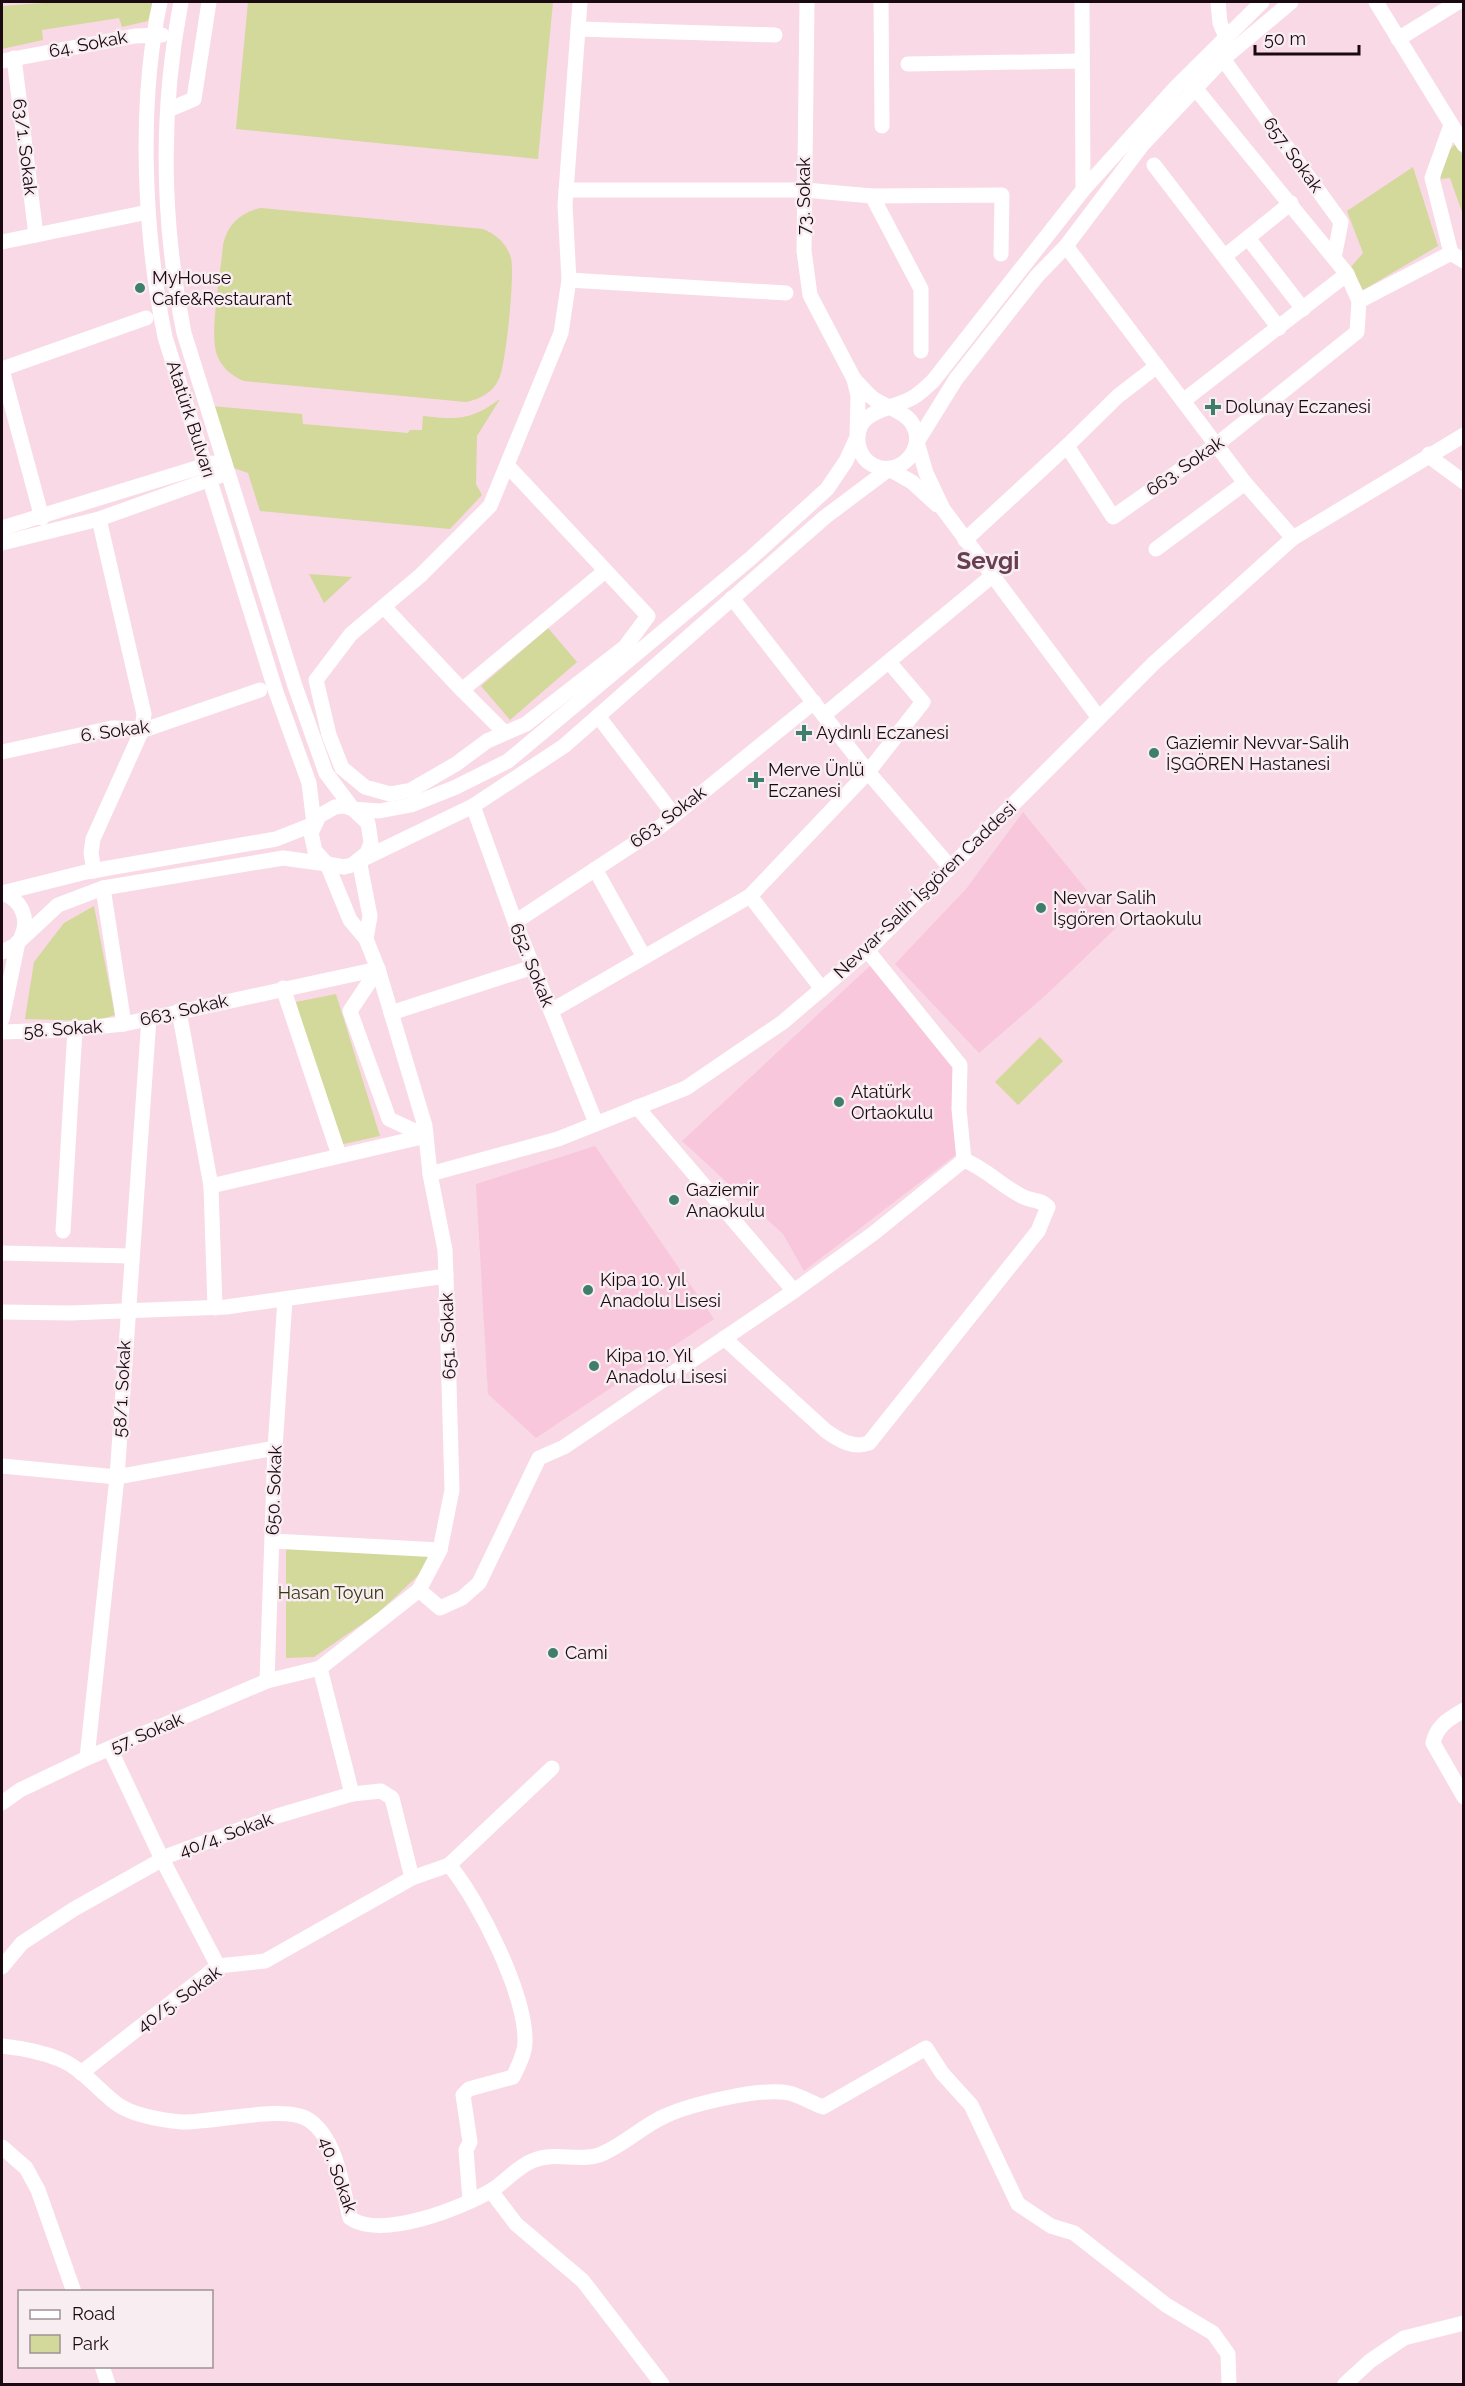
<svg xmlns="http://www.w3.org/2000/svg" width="1465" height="2386" viewBox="0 0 1465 2386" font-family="Raleway,sans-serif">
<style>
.built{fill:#f8c7db}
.green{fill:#d3d89b}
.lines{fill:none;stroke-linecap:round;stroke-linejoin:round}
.minor{stroke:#fff;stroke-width:15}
.poi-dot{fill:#407e6c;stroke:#f8edf1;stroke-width:2}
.labels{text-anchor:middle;stroke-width:5;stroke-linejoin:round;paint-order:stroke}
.street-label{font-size:18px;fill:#1b0911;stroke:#f8edf1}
.poi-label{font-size:18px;fill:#1b0911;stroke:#f8edf1;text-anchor:start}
.park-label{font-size:18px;fill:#34360f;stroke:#f8edf1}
.district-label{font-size:24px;font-weight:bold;fill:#693e51;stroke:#f8edf1}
</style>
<rect width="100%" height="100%" fill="#f9d9e6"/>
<g class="built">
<path d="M 1023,812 L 1117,927 L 1047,994 L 979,1053 L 895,964 L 966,889 Z"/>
<path d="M 871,965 L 954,1064 L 957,1154 L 804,1271 L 783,1234 L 682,1141 Z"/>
<path d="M 595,1146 L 714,1319 L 536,1438 L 488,1394 L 476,1184 Z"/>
</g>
<g class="green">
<path d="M 58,2 L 153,2 L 148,21 L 122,27 L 119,18 L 42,30 L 43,40 L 2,49 L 2,6 Z"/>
<path d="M 248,2 L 553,2 L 538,159 L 236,129 Z"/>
<path d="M 1457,143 L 1463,157 L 1463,215 L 1450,178 L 1441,179 C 1439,163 1444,153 1457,143 Z"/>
<path d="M 1413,167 L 1438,246 L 1363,290 L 1351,267 L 1363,253 L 1347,211 Z"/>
<path d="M 261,208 L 483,229 C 496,234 507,244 511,258 C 515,274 506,364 499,379 C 493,392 481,399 466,402 L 244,381 C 231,376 220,366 216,352 C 210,330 221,271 223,245 C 227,225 240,212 261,208 Z"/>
<path d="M 500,399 L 477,436 L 476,484 L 482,495 L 450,529 L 260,511 L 248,473 L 231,467 L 211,406 L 302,414 L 303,424 L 408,433 L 410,430 L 422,430 L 423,416 C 458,420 471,420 500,399 Z"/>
<path d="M 309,574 L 352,577 L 324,603 Z"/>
<path d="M 548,628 L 577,662 L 510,720 L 481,686 Z"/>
<path d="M 94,906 L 115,1015 L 96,1021 L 25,1019 L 34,962 L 64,923 Z"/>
<path d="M 336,994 L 380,1136 L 339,1145 L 296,1002 Z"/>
<path d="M 1040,1037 L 1063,1061 L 1018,1105 L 995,1082 Z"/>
<path d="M 289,1545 L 438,1557 L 378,1613 L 314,1657 L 286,1658 L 286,1551 Z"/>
</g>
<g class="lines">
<g class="minor">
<path d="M 160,2 C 138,105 144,234 165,337 L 276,692 L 309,783 L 314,824"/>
<path d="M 181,2 C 160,111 162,224 184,333 L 295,686 L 326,773 L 353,809 L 368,823 L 371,843 L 367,853 L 352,865 L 344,867 L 327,864 L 315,851 L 311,833 L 319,816 L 335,807 L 344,806 L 353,809 L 379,811 L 411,805 L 456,787 L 508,761 L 751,558 L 827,489 L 846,461 L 857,437 L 858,396 L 854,379 L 810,295 L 804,251 L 807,2"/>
<path d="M 881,2 L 882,126"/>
<path d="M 1082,2 L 1083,190"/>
<path d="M 1218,2 L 1220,23 L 1226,37"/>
<path d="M 1376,2 L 1464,145"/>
<path d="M 578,29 L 775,35"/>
<path d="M 1398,39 L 1458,2"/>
<path d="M 14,58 L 36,235"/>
<path d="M 1223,59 L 1341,222 L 1334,258"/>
<path d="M 2,61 L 135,36 L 162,35"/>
<path d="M 908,64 L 1082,61"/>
<path d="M 168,110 L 194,99 L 209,2"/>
<path d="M 1451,125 L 1432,178 L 1451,253 L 1464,261"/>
<path d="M 1154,165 L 1279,328"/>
<path d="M 566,190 L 805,190 L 872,196 L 1002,195 L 1001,254"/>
<path d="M 872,196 L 921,289 L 921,351"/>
<path d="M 1248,238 L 1303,309"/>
<path d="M 2,242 L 148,212"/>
<path d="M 1066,246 L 1245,483 L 1293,538"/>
<path d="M 1225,256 L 1291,203"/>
<path d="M 1347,274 L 1359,301"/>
<path d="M 569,280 L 786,293"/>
<path d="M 1157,366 L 1118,396 L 1067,446 L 1113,517 L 1216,445 L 1357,332 L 1359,301 L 1451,253"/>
<path d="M 2,369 L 146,318"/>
<path d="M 2,370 L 42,518"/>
<path d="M 854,379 C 861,386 867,394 874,399 C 886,407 904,411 912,423 C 928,448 899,479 873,465 C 859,458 854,439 861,425 C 869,410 896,407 912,398 C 920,394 926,387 933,381 L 1083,190 L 1176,87 L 1262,2"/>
<path d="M 1183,401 L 1347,274 L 1195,88"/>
<path d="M 1429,454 L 1434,460 L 1464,482"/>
<path d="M 507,465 L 648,616 L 625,647 L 526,724 L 487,741 L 456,764 L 411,790 L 390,794 L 365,787 L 342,768 L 329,735 L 316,680 L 351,634 L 421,575 L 490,506 L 561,333 L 569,280 L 565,205 L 580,2"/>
<path d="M 889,469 L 912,482 L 937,505"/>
<path d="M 2,528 L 213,463"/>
<path d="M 965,540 L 1067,446"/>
<path d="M 2,543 L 99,519 L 219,476"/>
<path d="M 1156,549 L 1245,483"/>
<path d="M 732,598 L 868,772 L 950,867"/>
<path d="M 384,607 L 462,690"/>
<path d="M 824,715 L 992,576"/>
<path d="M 598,716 L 674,815"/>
<path d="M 1099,718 L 943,509 L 926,473 L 917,442 L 956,379 L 1037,276 L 1066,246 L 1143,144 L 1223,59 L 1291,2"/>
<path d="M 505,733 L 462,690 L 605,571"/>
<path d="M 2,752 L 112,728 L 147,729 L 260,690"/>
<path d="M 473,806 L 515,922 L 596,1123"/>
<path d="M 359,860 L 370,916 L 366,939"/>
<path d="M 361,860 L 473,806 L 564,746 L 825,517 L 889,469"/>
<path d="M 595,869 L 644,957"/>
<path d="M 94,871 L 91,853 L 93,839 L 142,730 L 144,714 L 99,519"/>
<path d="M 103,888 L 124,1024 L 378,969"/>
<path d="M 2,893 L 86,872 L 276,839 L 314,824"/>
<path d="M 2,893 C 22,900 30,919 21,938"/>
<path d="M 750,896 L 868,772 L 923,702 L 889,662"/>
<path d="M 515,922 L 661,826 L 814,702"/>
<path d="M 2,952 L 14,946 L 58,905 L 103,888 L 283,858 L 327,864"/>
<path d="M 283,988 L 339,1155"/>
<path d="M 179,1011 L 211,1186 L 215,1308"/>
<path d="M 551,1011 L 750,896 L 822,989"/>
<path d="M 391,1013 L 533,967"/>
<path d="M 2,1019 L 18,942"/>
<path d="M 2,1032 L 62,1030 L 124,1024"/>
<path d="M 637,1107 L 794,1291"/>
<path d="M 430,1174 L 558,1139 L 686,1088 L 783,1022 L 872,946 L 1154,663 L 1293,538 L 1464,435"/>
<path d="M 211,1186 L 426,1136 L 389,1119 L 350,1011 L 378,969"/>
<path d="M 63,1231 L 75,1029"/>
<path d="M 2,1253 L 131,1256"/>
<path d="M 2,1312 L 70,1313 L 226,1307 L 446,1276"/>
<path d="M 724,1338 L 826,1431 C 839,1440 853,1449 869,1443 L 1038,1231 L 1048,1207 C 1042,1200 1034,1201 1026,1198 C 1004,1189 989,1170 964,1160"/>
<path d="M 2,1466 L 117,1477 L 275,1448"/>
<path d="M 273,1541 L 440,1550"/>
<path d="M 419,1590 L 440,1608 L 462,1598 L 479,1583 L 539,1458 L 564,1447 L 794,1291 L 874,1233 L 964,1160 L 959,1109 L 960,1065 L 867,950"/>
<path d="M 267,1681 L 275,1448 L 285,1299"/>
<path d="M 1464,1710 C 1449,1719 1437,1725 1433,1743 L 1464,1797"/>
<path d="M 110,1749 L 162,1859 L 218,1966"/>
<path d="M 87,1758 L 117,1477 L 149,1018"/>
<path d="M 352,1794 L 381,1791 L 392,1798 L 412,1878"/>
<path d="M 2,1803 L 20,1790 L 87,1758 L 267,1681 L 320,1668 L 419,1590 L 440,1550 L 452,1490 L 446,1276 L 445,1250 L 430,1174 L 425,1126 L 378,969 L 366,939 L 350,920 L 327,864"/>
<path d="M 449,1865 C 479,1900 526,1995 525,2042 C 525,2053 518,2067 513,2077 L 469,2089 L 463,2095 L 470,2142 L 466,2150 L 470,2200"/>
<path d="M 2,1967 L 22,1943 L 74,1909 L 170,1855 L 277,1816 L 352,1794 L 320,1668"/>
<path d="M 2,2046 C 20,2048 42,2052 59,2059 C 82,2068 98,2090 117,2104 C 134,2116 161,2120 182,2122 C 213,2123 285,2104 309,2120 C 337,2139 342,2187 350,2218 C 381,2240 462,2208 492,2190 C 505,2182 517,2167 532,2161 C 554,2151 577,2162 599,2155 C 623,2146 642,2126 665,2116 C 691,2104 762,2087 789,2093 C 801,2096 812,2103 823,2107 L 926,2048 L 942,2073 L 971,2105 L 1018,2204 L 1051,2226 L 1074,2233 L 1166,2305 L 1213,2333 L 1228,2354 L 1229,2384"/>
<path d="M 81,2073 L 218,1966 L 265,1961 L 412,1878 L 449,1865 L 552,1768"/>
<path d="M 2,2147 L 26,2168 L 38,2190 L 74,2292"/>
<path d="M 491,2191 L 516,2224 L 583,2281 L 662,2384"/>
<path d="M 102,2366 L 108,2384"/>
<path d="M 1345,2384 L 1370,2361 L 1404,2338 L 1464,2323"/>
</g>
</g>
<g class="poi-dot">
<circle cx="140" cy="288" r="6"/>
<path d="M1210 398h6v6h6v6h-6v6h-6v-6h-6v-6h6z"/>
<path d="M801 724h6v6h6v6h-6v6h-6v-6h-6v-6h6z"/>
<circle cx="1154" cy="753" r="6"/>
<path d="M753 771h6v6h6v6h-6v6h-6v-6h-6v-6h6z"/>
<circle cx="1041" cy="908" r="6"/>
<circle cx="839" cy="1102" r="6"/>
<circle cx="674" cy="1200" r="6"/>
<circle cx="588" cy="1290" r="6"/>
<circle cx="594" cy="1366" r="6"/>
<circle cx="553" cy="1653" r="6"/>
</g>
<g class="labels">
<g class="street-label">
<text transform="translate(88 44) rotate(-11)" y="6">64. Sokak</text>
<text transform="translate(25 147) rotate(83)" y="6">63/1. Sokak</text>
<text transform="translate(1293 155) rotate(54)" y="6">657. Sokak</text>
<text transform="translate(804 196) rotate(-90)" y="6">73. Sokak</text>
<text transform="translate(191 419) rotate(72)" y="6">Atatürk Bulvarı</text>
<text transform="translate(1185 466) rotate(-35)" y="6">663. Sokak</text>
<text transform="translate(115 731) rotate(-8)" y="6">6. Sokak</text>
<text transform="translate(668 817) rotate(-37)" y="6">663. Sokak</text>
<text transform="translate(925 890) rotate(-44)" y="6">Nevvar-Salih İşgören Caddesi</text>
<text transform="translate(532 965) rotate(68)" y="6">652. Sokak</text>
<text transform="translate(184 1010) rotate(-13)" y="6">663. Sokak</text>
<text transform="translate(63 1029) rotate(-4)" y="6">58. Sokak</text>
<text transform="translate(448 1336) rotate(-92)" y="6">651. Sokak</text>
<text transform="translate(122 1389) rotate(-87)" y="6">58/1. Sokak</text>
<text transform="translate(274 1490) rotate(-88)" y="6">650. Sokak</text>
<text transform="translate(147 1733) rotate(-23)" y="6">57. Sokak</text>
<text transform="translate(226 1835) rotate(-20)" y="6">40/4. Sokak</text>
<text transform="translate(179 1999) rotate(-36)" y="6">40/5. Sokak</text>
<text transform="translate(338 2175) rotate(70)" y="6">40. Sokak</text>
</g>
<g class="poi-label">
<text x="152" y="284">MyHouse<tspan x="152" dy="21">Cafe&amp;Restaurant</tspan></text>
<text x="1225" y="413">Dolunay Eczanesi</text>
<text x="816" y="739">Aydınlı Eczanesi</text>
<text x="1166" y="749">Gaziemir Nevvar-Salih<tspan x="1166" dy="21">İŞGÖREN Hastanesi</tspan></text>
<text x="768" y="776">Merve Ünlü<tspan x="768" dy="21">Eczanesi</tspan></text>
<text x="1053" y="904">Nevvar Salih<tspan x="1053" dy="21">İşgören Ortaokulu</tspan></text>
<text x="851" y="1098">Atatürk<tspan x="851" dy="21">Ortaokulu</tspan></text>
<text x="686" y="1196">Gaziemir<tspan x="686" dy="21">Anaokulu</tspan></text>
<text x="600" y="1286">Kipa 10. yıl<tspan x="600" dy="21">Anadolu Lisesi</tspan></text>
<text x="606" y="1362">Kipa 10. Yıl<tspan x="606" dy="21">Anadolu Lisesi</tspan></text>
<text x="565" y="1659">Cami</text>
</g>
<g class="park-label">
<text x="331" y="1599">Hasan Toyun</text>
</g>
<g class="district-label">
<text x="988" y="569">Sevgi</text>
</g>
</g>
<rect width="1465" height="2386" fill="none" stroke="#1b0911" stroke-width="6"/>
<rect x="18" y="2290" width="195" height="78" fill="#f8edf1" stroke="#a09297" stroke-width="1.5"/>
<rect x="30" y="2310" width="30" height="9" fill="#ffffff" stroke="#a09297" stroke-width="1.5"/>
<text x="72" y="2320" font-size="18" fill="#1b0911">Road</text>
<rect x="30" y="2335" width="30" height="18" fill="#d3d89b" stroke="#a09297" stroke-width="1.5"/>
<text x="72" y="2350" font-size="18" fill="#1b0911">Park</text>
<path d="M1255 45v9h104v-9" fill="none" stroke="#1b0911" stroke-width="3"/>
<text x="1264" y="45" font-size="18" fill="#1b0911" stroke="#f8edf1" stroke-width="4.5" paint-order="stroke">50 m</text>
</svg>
